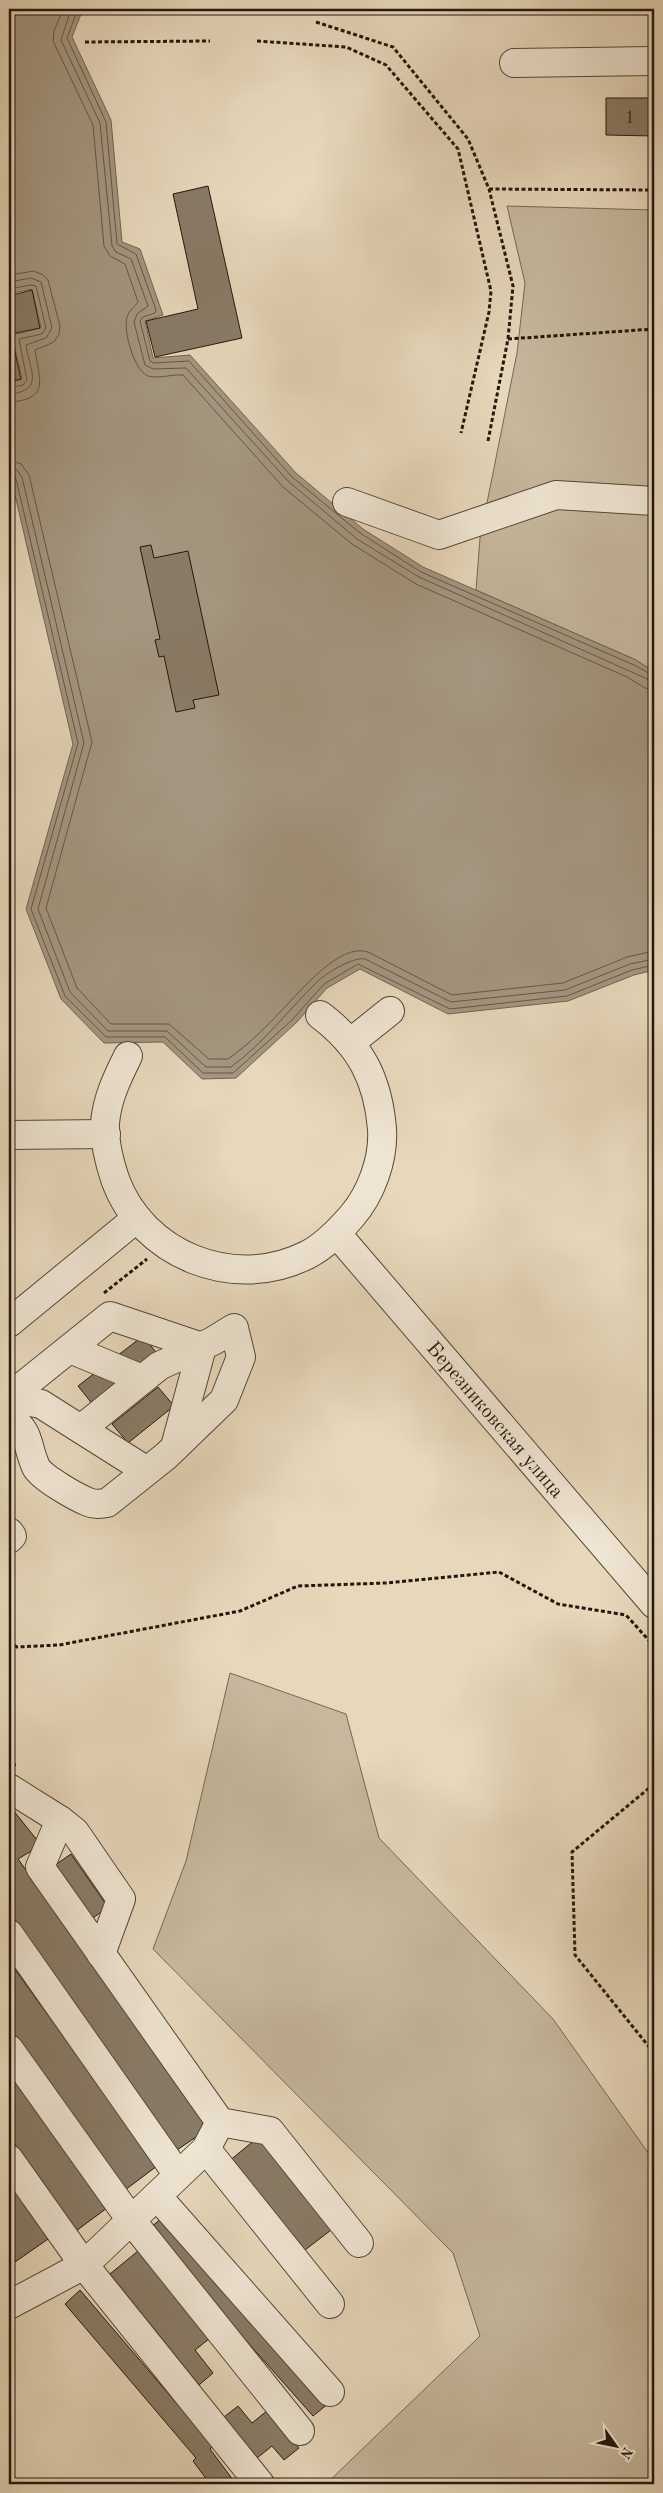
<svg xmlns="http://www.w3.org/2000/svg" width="663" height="2493" viewBox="0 0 663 2493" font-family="'Old Standard TT',serif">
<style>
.green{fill:#c6b79d;stroke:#746855}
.water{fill:#a49680;stroke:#706452}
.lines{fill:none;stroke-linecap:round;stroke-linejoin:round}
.shore{stroke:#645746;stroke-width:1}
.building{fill:#897b67;stroke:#23180d}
.minor-casing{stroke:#544838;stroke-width:30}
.path{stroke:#23180d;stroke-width:3;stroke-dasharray:4 2.5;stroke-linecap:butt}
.minor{stroke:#efe5d3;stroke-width:28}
.labels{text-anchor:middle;stroke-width:4;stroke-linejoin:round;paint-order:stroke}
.number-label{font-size:18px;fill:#3c3124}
.street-label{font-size:20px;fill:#23180d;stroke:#efe5d3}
</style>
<rect width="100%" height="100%" fill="#e7d7bb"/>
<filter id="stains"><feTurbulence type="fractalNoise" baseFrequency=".004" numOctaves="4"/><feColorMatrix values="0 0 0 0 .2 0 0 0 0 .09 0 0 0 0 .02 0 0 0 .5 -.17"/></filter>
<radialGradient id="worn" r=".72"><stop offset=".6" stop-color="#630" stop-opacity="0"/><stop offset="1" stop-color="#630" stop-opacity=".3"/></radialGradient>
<g class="green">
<path d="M 507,206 L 654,210 L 654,672 L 636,660 L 476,590 L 480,538 L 517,353 L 525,283 Z"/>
<path d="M 230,1673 L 346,1714 L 379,1838 L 553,2019 L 654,2161 L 654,2484 L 326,2484 L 480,2336 L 453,2253 L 153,1949 L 186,1861 Z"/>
</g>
<path class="water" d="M 9,9 L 83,9 L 72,37 L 111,120 L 122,242 L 140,249 L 163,315 L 145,321 L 153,358 L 190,355 L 296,473 L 363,529 L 423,567 L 636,660 L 654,672 L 654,970 L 634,975 L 568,1001 L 448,1014 L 360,969 L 327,988 L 296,1023 L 236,1078 L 202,1079 L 163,1042 L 104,1043 L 61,999 L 26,909 L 73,744 L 9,469 L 9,383 L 22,379 L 12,335 L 41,328 L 32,289 L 9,294 Z"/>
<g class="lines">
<g class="shore">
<path d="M 63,9 L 54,31 L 53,41 L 93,125 L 104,246 L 110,256 L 125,264 L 138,302 C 135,307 129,310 127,317 C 123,330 134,371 148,376 C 159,379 172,374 183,375 L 283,487 L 352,544 L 416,584 L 627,677 L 645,688 L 654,690"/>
<path d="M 71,9 L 61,40 L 100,123 L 112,246 L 116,252 L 131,259 L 148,306 L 137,314 L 134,322 L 145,365 L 153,369 L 186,368 L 288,481 L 357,539 L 419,577 L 654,682"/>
<path d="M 78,9 L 67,38 L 106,122 L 117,244 L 136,254 L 156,310 L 155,313 L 143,317 L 140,321 L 150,361 L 154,363 L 189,361 L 292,477 L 360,533 L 421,572 L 634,665 L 654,676"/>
<path d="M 9,275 L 34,271 L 43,275 L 48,280 L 60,326 L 59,334 L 54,342 L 35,350 C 39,378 51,400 9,402"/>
<path d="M 9,282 L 31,278 L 41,282 L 52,328 L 46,338 L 26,345 C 29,369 46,391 9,394"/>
<path d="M 9,289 L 31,285 L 36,286 L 46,328 L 42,334 L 19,339 L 27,380 L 23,385 L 9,388"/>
<path d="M 9,460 L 21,464 L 29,475 L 92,742 L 46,908 L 77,988 L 111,1024 L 169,1024 L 209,1059 L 228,1059 C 247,1046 266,1027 282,1010 C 300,992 340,942 368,952 L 452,995 L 563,983 L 627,957 L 654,951"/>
<path d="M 9,468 L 17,470 L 22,477 L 84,743 L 38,909 L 70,992 L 108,1031 L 167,1031 L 206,1067 L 231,1067 C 264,1043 289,1009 318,981 C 326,973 355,956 365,959 L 451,1002 L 565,990 L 630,964 L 654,959"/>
<path d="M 9,474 L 14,475 L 16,479 L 78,743 L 31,909 L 65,996 L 106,1037 L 165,1037 L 203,1073 L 233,1073 L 292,1020 L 324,984 L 358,964 L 450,1009 L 567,996 L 632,970 L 654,965"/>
</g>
</g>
<g class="building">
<path d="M 606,98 L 654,98 L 654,136 L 606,135 Z"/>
<path d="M 208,186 L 242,338 L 155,357 L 146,321 L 198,309 L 173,194 Z"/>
<path d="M 32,290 L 40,328 L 11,334 L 21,379 L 9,382 L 9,296 Z"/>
<path d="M 151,545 L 154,558 L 188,551 L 219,695 L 193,700 L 195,708 L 176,712 L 164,656 L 159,657 L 155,640 L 160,639 L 140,547 Z"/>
<path d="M 143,1336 L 159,1356 L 94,1406 L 78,1386 Z"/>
<path d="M 158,1387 L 174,1406 L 128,1443 L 112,1424 Z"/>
<path d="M 9,1755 L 16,1765 L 9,1772 Z"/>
<path d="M 9,1805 L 41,1845 L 18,1859 L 209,2128 L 177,2150 L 9,1911 Z"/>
<path d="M 71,1854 L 108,1907 L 93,1918 L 55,1865 Z"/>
<path d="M 9,1961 L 157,2166 L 125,2190 L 9,2027 Z"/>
<path d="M 9,2071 L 107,2208 L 76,2231 L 9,2136 Z"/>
<path d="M 261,2135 L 335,2227 L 301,2253 L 228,2162 Z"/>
<path d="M 9,2178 L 51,2237 L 15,2262 L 9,2253 Z"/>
<path d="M 164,2216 L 329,2403 L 313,2416 L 148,2230 Z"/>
<path d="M 138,2251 L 209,2339 L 195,2350 L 213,2373 L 199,2385 L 110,2274 Z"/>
<path d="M 80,2290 L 213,2446 L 210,2449 L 236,2484 L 210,2484 L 193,2461 L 196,2458 L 65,2304 Z"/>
<path d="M 238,2406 L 252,2423 L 268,2410 L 299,2448 L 284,2460 L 272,2446 L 257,2458 L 224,2417 Z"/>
</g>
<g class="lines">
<g class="minor-casing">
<g id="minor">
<path d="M 514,63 L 654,61"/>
<path d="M 347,502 L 439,535 L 556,495 L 654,501"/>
<path d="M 350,1043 L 390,1011"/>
<path d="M 128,1056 C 117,1078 107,1099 105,1123 C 104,1142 109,1161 115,1179 C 142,1255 234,1292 307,1255 C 325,1246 339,1231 352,1216 C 371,1194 384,1159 382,1129 C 378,1079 360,1045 320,1015"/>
<path d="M 9,1135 L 106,1134"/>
<path id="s1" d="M 337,1234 L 654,1604"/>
<path d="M 9,1323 L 137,1218"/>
<path d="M 70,1349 L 142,1379"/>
<path d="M 9,1397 L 110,1316 L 202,1347 L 175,1447"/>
<path d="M 9,1403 L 31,1402 L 41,1404 L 147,1471"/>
<path d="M 9,1417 C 31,1432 26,1445 36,1467 C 42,1478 76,1497 88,1502 C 95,1505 100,1504 107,1503 L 166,1456 L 224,1400 L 241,1357 L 234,1328 L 213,1341 L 159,1366 L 81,1429"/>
<path d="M 9,1532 L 12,1536 L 9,1539"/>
<path d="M 9,1788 L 60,1820 L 40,1867 L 220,2122 L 206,2149 L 84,2265 L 9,2305"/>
<path d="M 60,1820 L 75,1832 L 121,1899 L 101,1954"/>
<path d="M 9,1934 L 178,2175"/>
<path d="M 9,2049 L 131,2220 L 300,2431"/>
<path d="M 220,2122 L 270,2131 L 359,2243"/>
<path d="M 206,2149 L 330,2304"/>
<path d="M 9,2159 L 84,2265 L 260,2484"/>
<path d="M 157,2196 L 330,2392"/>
</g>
</g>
<g class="path">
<path d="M 316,22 L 393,47 L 468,139 L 489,189 L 513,286 L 508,339 L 488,441"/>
<path d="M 257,41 L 346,47 L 386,65 L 458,149 L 491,291 L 489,312 L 461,433"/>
<path d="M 85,42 L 210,41"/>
<path d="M 489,189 L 654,190"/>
<path d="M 508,339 L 654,329"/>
<path d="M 104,1293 L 147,1259"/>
<path d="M 9,1642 L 17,1647 L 59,1645 L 240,1611 L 298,1586 L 386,1583 L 499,1572 L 558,1604 L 626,1615 L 654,1646"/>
<path d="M 654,1784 L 572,1852 L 575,1955 L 654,2053"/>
</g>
<use href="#minor" class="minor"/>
</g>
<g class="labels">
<g class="number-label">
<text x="630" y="123">1</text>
</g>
<g class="street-label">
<text dy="7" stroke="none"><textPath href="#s1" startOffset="244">Березниковская улица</textPath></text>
</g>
</g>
<rect width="663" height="2493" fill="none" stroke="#e7d7bb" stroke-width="30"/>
<rect x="10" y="10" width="643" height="2473" fill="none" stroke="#23180d" stroke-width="2.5"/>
<rect x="15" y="15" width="633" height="2463" fill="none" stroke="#23180d"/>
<g transform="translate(616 2446) rotate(123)" stroke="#efe5d3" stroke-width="4" paint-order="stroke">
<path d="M0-4L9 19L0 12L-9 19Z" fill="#23180d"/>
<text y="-8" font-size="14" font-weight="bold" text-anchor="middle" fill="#23180d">N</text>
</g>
<rect width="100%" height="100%" filter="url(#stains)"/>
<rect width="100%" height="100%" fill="url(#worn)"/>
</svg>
